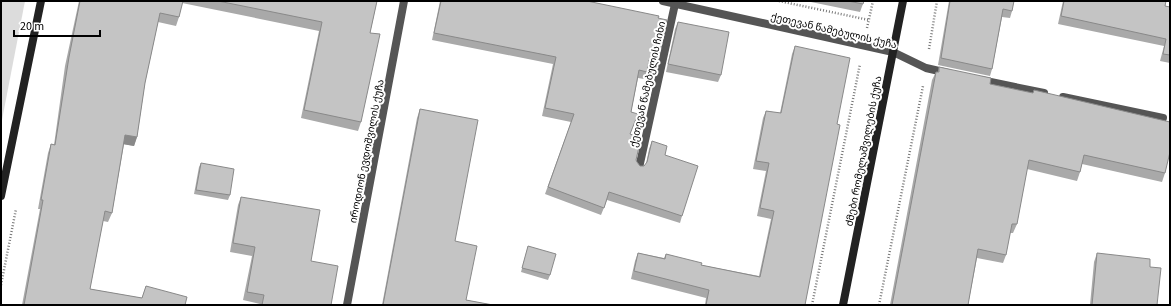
<svg xmlns="http://www.w3.org/2000/svg" width="1171" height="306" viewBox="0 0 1171 306" font-family="'Source Sans 3','Noto Sans Georgian',sans-serif">
<style>
.green{fill:#dcdcdc}
.lines{fill:none;stroke-linecap:round;stroke-linejoin:round}
.path{stroke:#777;stroke-width:2.5;stroke-dasharray:1 2;stroke-linecap:butt}
.lane{stroke:#555;stroke-width:8}
.street{stroke:#555;stroke-width:8}
.secondary{stroke:#222;stroke-width:8}
.wall{fill:#a9a9a9}
.shaded-wall{fill:#898989}
.building{fill:#c4c4c4;stroke:#898989}
.labels{text-anchor:middle;stroke-width:4;stroke-linejoin:round;paint-order:stroke}
.street-label{font-size:10px;fill:#000;stroke:#fff}
</style>
<rect width="100%" height="100%" fill="#fff"/>
<path class="green" d="M 1,1 L 25,1 L 1,125 Z"/>
<g class="lines">
<g class="path">
<path d="M 779,1 L 869,20"/>
<path d="M 867,28 L 873,1"/>
<path d="M 929,49 L 937,1"/>
<path d="M 1,285 L 16,209"/>
<path d="M 812,305 L 860,64"/>
<path d="M 879,305 L 923,86"/>
</g>
<path class="lane" d="M 639,168 L 675,4"/>
<g class="street">
<path d="M 663,1 L 893,52 L 926,68 L 948,73"/>
<path d="M 981,80 L 1044,93"/>
<path d="M 1063,97 L 1163,118"/>
<path d="M 347,305 L 404,1"/>
</g>
<g class="secondary">
<path d="M 1,196 L 41,1"/>
<path d="M 843,305 L 903,1"/>
</g>
</g>
<g class="wall">
<path d="M 79,1 L 377,1 L 370,33 L 361,122 L 358,131 L 301,118 L 319,31 L 182,3 L 179,17 L 176,26 L 158,22 L 145,83 L 137,137 L 134,146 L 124,144 L 112,213 L 108,222 L 103,221 L 90,289 L 142,298 L 146,286 L 185,305 L 22,305 L 40,209 L 38,209 L 48,153 L 51,144 L 54,145 L 65,66 Z"/>
<path d="M 440,1 L 587,1 L 658,18 L 658,62 L 655,70 L 648,68 L 644,79 L 638,78 L 631,112 L 630,134 L 637,162 L 640,166 L 644,166 L 646,164 L 649,149 L 652,141 L 665,155 L 682,216 L 680,223 L 607,200 L 601,215 L 545,194 L 571,122 L 542,116 L 553,64 L 432,40 Z"/>
<path d="M 806,1 L 864,1 L 860,12 Z"/>
<path d="M 949,1 L 1014,1 L 1012,11 L 1010,18 L 1002,17 L 992,69 L 990,76 L 938,65 Z"/>
<path d="M 1063,1 L 1166,1 L 1165,6 L 1170,7 L 1170,63 L 1160,61 L 1164,46 L 1058,24 Z"/>
<path d="M 678,22 L 721,75 L 718,82 L 666,72 L 675,29 Z"/>
<path d="M 795,46 L 837,124 L 805,305 L 705,305 L 706,298 L 631,279 L 635,261 L 638,253 L 664,258 L 666,254 L 701,265 L 759,276 L 771,219 L 757,216 L 766,171 L 753,169 L 763,118 L 766,111 L 780,113 L 792,54 Z"/>
<path d="M 939,67 L 990,84 L 1033,93 L 1034,90 L 1165,173 L 1162,182 L 1082,164 L 1080,172 L 1077,181 L 1027,169 L 1017,224 L 1013,233 L 1010,233 L 1006,255 L 1003,263 L 977,258 L 968,305 L 890,305 L 932,80 L 936,72 L 938,72 Z"/>
<path d="M 420,109 L 455,241 L 466,300 L 493,305 L 382,305 L 417,118 Z"/>
<path d="M 201,163 L 230,195 L 228,200 L 194,194 L 199,167 Z"/>
<path d="M 241,197 L 311,261 L 331,305 L 260,305 L 260,304 L 243,300 L 252,256 L 230,252 L 238,205 Z"/>
<path d="M 528,246 L 550,275 L 548,280 L 521,272 Z"/>
<path d="M 1097,253 L 1150,267 L 1157,305 L 1090,305 L 1094,262 Z"/>
</g>
<path class="shaded-wall" d="M 125,135 L 137,137 L 134,146 L 122,144 Z"/>
<g class="building">
<path d="M 80,1 L 183,1 L 179,17 L 160,13 L 145,83 L 137,137 L 125,135 L 112,213 L 105,211 L 90,289 L 142,298 L 146,286 L 187,297 L 185,305 L 24,305 L 43,200 L 41,200 L 51,144 L 55,145 L 69,57 Z"/>
<path d="M 218,1 L 377,1 L 370,33 L 380,34 L 361,122 L 304,110 L 322,22 Z"/>
<path d="M 441,1 L 587,1 L 659,16 L 658,18 L 667,20 L 658,62 L 649,60 L 647,72 L 639,70 L 631,112 L 638,114 L 630,134 L 641,138 L 636,160 L 637,162 L 640,166 L 644,166 L 647,162 L 652,141 L 667,146 L 665,155 L 698,166 L 682,216 L 609,192 L 604,208 L 548,187 L 574,114 L 545,108 L 556,57 L 434,33 Z"/>
<path d="M 848,1 L 864,1 L 863,4 Z"/>
<path d="M 950,1 L 1014,1 L 1012,11 L 1003,9 L 992,69 L 941,58 Z"/>
<path d="M 1064,1 L 1166,1 L 1165,6 L 1170,7 L 1170,55 L 1163,54 L 1166,39 L 1061,16 Z"/>
<path d="M 678,22 L 729,32 L 721,75 L 668,64 Z"/>
<path d="M 795,46 L 850,58 L 837,124 L 840,125 L 805,305 L 706,305 L 709,290 L 634,271 L 638,253 L 665,259 L 666,254 L 702,263 L 701,265 L 760,277 L 774,211 L 760,208 L 769,163 L 756,161 L 766,111 L 781,113 Z"/>
<path d="M 939,67 L 991,78 L 990,84 L 1033,93 L 1034,90 L 1170,122 L 1170,152 L 1165,173 L 1084,155 L 1080,172 L 1029,160 L 1017,224 L 1012,224 L 1006,255 L 978,249 L 968,305 L 892,305 L 936,72 L 939,72 Z"/>
<path d="M 420,109 L 478,120 L 455,241 L 477,246 L 466,300 L 493,305 L 383,305 Z"/>
<path d="M 201,163 L 234,169 L 230,195 L 196,190 Z"/>
<path d="M 241,197 L 320,210 L 311,261 L 338,266 L 331,305 L 262,305 L 264,295 L 247,292 L 255,247 L 233,243 Z"/>
<path d="M 528,246 L 556,254 L 550,275 L 522,268 Z"/>
<path d="M 1097,253 L 1150,259 L 1150,267 L 1161,268 L 1157,305 L 1092,305 Z"/>
</g>
<g class="labels">
<g class="street-label">
<text transform="translate(834 30) rotate(13)" y="4">ქეთევან წამებულის ქუჩა</text>
<text transform="translate(647 84) rotate(-77)" y="4">ქეთევან წამებულის ჩიხი</text>
<text transform="translate(366 151) rotate(-79)" y="4">იროდიონ ევდოშვილის ქუჩა</text>
<text transform="translate(863 151) rotate(-79)" y="4">ძმები რომელაშვილების ქუჩა</text>
</g>
</g>
<rect width="1171" height="306" fill="none" stroke="#000000" stroke-width="4"/>
<path d="M14 30v6h86v-6" fill="none" stroke="#000000" stroke-width="2"/>
<text x="20" y="30" font-size="12" fill="#000000" stroke="#ffffff" stroke-width="3" paint-order="stroke">20 m</text>
</svg>
